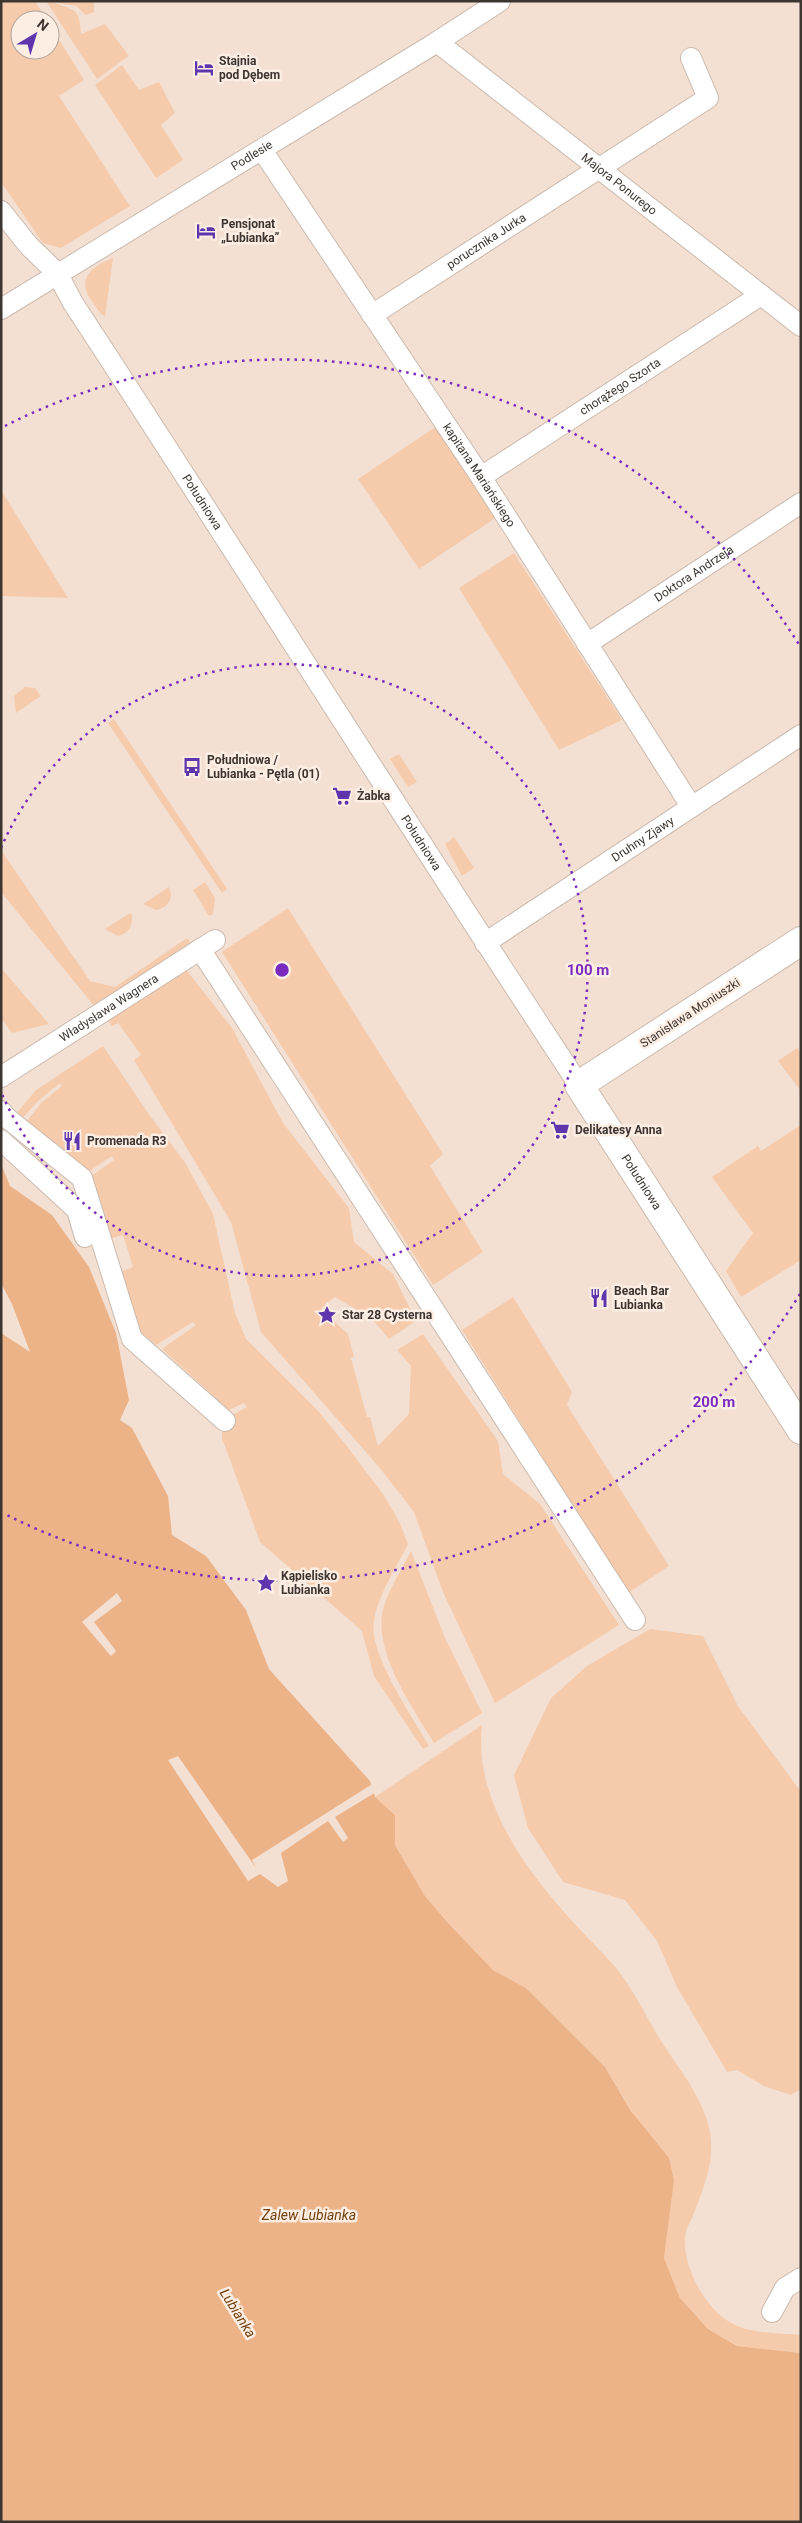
<svg xmlns="http://www.w3.org/2000/svg" width="802" height="2523" viewBox="0 0 802 2523" font-family="Roboto,sans-serif">
<style>
.green{fill:#f5cbac}
.water{fill:#ecb388}
.pier{fill:#f3e0d3}
.lines{fill:none;stroke-linecap:round;stroke-linejoin:round}
.street-casing{stroke:#cbbaad;stroke-width:22}
.secondary-casing{stroke:#cbbaad;stroke-width:30}
.street{stroke:#fff;stroke-width:20}
.secondary{stroke:#fff;stroke-width:28}
.ring{fill:none;stroke:#7b2cbf;stroke-width:2.5;stroke-dasharray:2.5 5}
.labels{text-anchor:middle;stroke-width:5;stroke-linejoin:round;paint-order:stroke}
.poi-label{font-size:12px;font-weight:bold;fill:#3c3530;stroke:#fdeee4;text-anchor:start}
.street-label{font-size:12px;fill:#3c3530;stroke:#fdeee4}
.water-label{font-size:14px;font-style:italic;fill:#733f0c;stroke:#fdeee4}
.centre{fill:#7b2cbf;stroke:#fdeee4;stroke-width:2.5}
.ring-label{font-size:15px;text-anchor:middle;font-weight:bold;fill:#7b2cbf;stroke:#fdeee4;stroke-width:5;stroke-linejoin:round;paint-order:stroke}
</style>
<rect width="100%" height="100%" fill="#f3e0d3"/>
<g class="green">
<path d="M 1,1 L 35,1 L 47,20 L 20,20 L 20,50 L 50,50 L 50,25 L 84,80 L 59,96 L 130,206 L 61,248 L 43,243 L 1,182 Z"/>
<path d="M 46,1 L 94,1 L 94,12 L 86,15 L 76,6 L 52,2 C 76,11 79,7 81,34 L 105,24 L 129,56 L 97,79 Z"/>
<path d="M 122,65 L 139,90 L 159,82 L 175,113 L 161,125 L 183,160 L 156,178 L 95,85 Z"/>
<path d="M 113,258 L 105,317 C 98,312 95,305 90,298 C 77,277 93,266 113,258 Z"/>
<path d="M 437,426 L 497,517 L 419,569 L 358,479 Z"/>
<path d="M 1,490 L 68,598 L 1,596 Z"/>
<path d="M 514,553 L 622,720 L 559,750 L 459,588 Z"/>
<path d="M 25,687 L 35,688 L 41,696 L 16,713 L 14,696 Z"/>
<path d="M 114,719 L 227,889 L 222,893 L 108,723 Z"/>
<path d="M 399,754 L 417,782 L 408,787 L 390,759 Z"/>
<path d="M 454,837 L 474,868 L 462,876 L 445,844 Z"/>
<path d="M 1,850 L 90,981 L 115,987 L 187,938 L 192,945 L 95,1007 L 1,892 Z"/>
<path d="M 205,882 L 215,898 L 213,914 L 209,916 L 193,890 Z"/>
<path d="M 169,887 C 174,898 168,908 156,910 L 143,904 Z"/>
<path d="M 288,908 L 443,1154 L 430,1166 L 483,1252 L 433,1285 L 222,952 Z"/>
<path d="M 130,913 L 132,915 C 133,926 129,933 118,936 L 105,929 Z"/>
<path d="M 184,967 L 232,1028 L 283,1123 L 349,1208 L 354,1242 L 393,1274 L 416,1321 L 389,1339 L 372,1319 L 335,1297 L 321,1309 L 348,1334 L 354,1357 L 351,1358 L 367,1417 L 370,1417 L 378,1446 L 409,1414 L 411,1366 L 397,1350 L 423,1334 L 498,1441 L 503,1474 L 540,1504 L 619,1625 L 495,1703 L 443,1592 L 414,1512 L 379,1467 L 261,1332 L 231,1222 L 134,1060 L 141,1055 L 118,1023 L 112,1026 L 107,1019 Z"/>
<path d="M 1,968 L 49,1024 L 12,1033 L 1,1018 Z"/>
<path d="M 103,1046 L 148,1113 L 186,1164 L 213,1214 L 235,1313 L 246,1339 L 319,1412 L 346,1445 L 383,1494 L 399,1521 L 408,1544 C 396,1568 378,1595 374,1621 C 368,1653 412,1716 429,1746 L 423,1749 L 374,1676 L 362,1631 L 260,1542 L 222,1438 L 222,1427 L 230,1416 L 247,1407 L 244,1403 L 229,1410 L 162,1349 L 196,1325 L 193,1322 L 156,1345 L 137,1329 L 120,1272 L 133,1267 L 123,1235 L 109,1239 L 91,1176 L 114,1160 L 112,1156 L 88,1172 L 26,1122 L 42,1102 L 62,1086 L 60,1083 L 39,1100 L 21,1120 L 15,1115 L 36,1090 Z"/>
<path d="M 797,1048 L 801,1054 L 801,1091 L 778,1061 Z"/>
<path d="M 801,1125 L 801,1260 L 741,1297 L 726,1271 L 753,1233 L 712,1177 L 758,1146 L 761,1151 Z"/>
<path d="M 513,1297 L 572,1392 L 567,1405 L 669,1566 L 628,1593 L 462,1330 Z"/>
<path d="M 411,1551 L 445,1638 L 482,1713 L 434,1743 C 412,1706 371,1650 384,1606 C 390,1587 402,1569 411,1551 Z"/>
<path d="M 650,1629 L 703,1636 L 738,1706 L 801,1792 L 801,2089 L 791,2095 L 764,2086 L 737,2070 L 727,2072 L 677,1987 L 657,1941 L 625,1900 L 563,1882 L 528,1828 L 514,1775 L 551,1698 L 587,1666 Z"/>
<path d="M 482,1725 C 474,1792 517,1858 559,1906 C 577,1928 598,1947 616,1968 C 633,1989 646,2016 660,2039 C 672,2059 687,2077 697,2097 C 721,2142 711,2169 694,2213 C 692,2219 688,2225 686,2231 C 679,2262 705,2310 733,2324 C 753,2334 779,2333 801,2335 L 801,2353 L 737,2346 L 708,2329 L 680,2298 L 664,2258 L 674,2181 L 605,2067 L 526,1988 L 493,1970 L 449,1924 L 425,1896 L 395,1845 L 395,1815 L 375,1797 Z"/>
</g>
<path class="water" d="M 1,1164 L 10,1186 L 52,1215 L 89,1267 L 116,1333 L 129,1400 L 120,1420 L 132,1428 L 168,1496 L 172,1535 L 206,1556 L 246,1610 L 269,1669 L 370,1781 L 375,1797 L 395,1815 L 395,1845 L 425,1896 L 449,1924 L 493,1970 L 526,1988 L 605,2067 L 631,2111 L 669,2158 L 674,2181 L 664,2258 L 680,2298 L 708,2329 L 737,2346 L 801,2353 L 801,2522 L 1,2522 Z"/>
<g class="pier">
<path d="M 1,1283 L 12,1304 L 30,1352 L 1,1333 Z"/>
<path d="M 117,1593 L 122,1601 L 94,1622 L 116,1651 L 111,1656 L 82,1622 Z"/>
<path d="M 178,1756 L 256,1868 L 252,1860 L 374,1783 L 376,1792 L 335,1817 L 348,1838 L 343,1842 L 328,1821 L 281,1853 L 288,1881 L 278,1887 L 260,1874 L 248,1881 L 168,1760 Z"/>
</g>
<g class="lines">
<g class="street-casing">
<g id="street">
<path id="s1" d="M 437,42 L 801,326"/>
<path id="s2" d="M 262,150 L 481,477 L 691,806"/>
<path id="s3" d="M 1,211 L 29,246 L 57,273 L 73,303 C 243,563 408,826 579,1085"/>
<path id="s4" d="M 1,309 L 437,42 L 500,1"/>
<path id="s5" d="M 372,315 L 708,98 L 691,58"/>
<path id="s6" d="M 481,477 L 761,295"/>
<path id="s7" d="M 587,644 L 801,503"/>
<path id="s8" d="M 485,943 L 801,735"/>
<path d="M 200,949 L 635,1620"/>
<path id="s9" d="M 1,1077 L 215,940"/>
<path d="M 1,1111 L 7,1118 L 82,1178 L 132,1339 L 225,1421"/>
<path d="M 1,1140 L 77,1210 L 85,1237"/>
<path d="M 772,2312 L 785,2288 L 801,2278"/>
</g>
</g>
<g class="secondary-casing">
<g id="secondary">
<path id="s10" d="M 801,941 L 579,1085 L 801,1430"/>
</g>
</g>
<use href="#street" class="street"/>
<use href="#secondary" class="secondary"/>
</g>
<g class="ring">
<path d="M1 848A306 306 0 1 1 1 1092"/>
<path d="M800 1294A611 611 0 0 1 5 1514M5 426A611 611 0 0 1 800 646"/>
</g>
<defs>
<g id="hotel-bare" transform="scale(1.5)"><path d="M-6-4.5h1.5V1H6V5H4.5V3h-9V5H-6ZM-4 0a1.8 1.8 0 1 1 3.6 0ZM.5 0V-2.5h3Q6-2.5 6 0Z" fill="#5e35ad" stroke="#fdeee4" stroke-width="2.5" paint-order="stroke"/></g>
<g id="bus-bare" transform="scale(1.5)"><path d="M-5-6H5V4H4V6H2V4H-2V6H-4V4H-5ZM-3.5-4V0h7V-4ZM-3.5 1.2v1.5H-2V1.2ZM2 1.2v1.5H3.5V1.2Z" fill="#5e35ad" stroke="#fdeee4" stroke-width="2.5" paint-order="stroke"/></g>
<g id="supermarket-bare" transform="scale(1.5)"><path d="M-6-5.5h2.5l.6 2H6L4.5 2H-2.5L-4.4-4H-6ZM-1.5 3.2a1.3 1.3 0 1 0 .1 0ZM3 3.2a1.3 1.3 0 1 0 .1 0Z" fill="#5e35ad" stroke="#fdeee4" stroke-width="2.5" paint-order="stroke"/></g>
<g id="restaurant-bare" transform="scale(1.5)"><path d="M-5-6h1v4h1v-4h1v4h1v-4h1v5L-1.5 .5V6h-2V.5L-5-1ZM5-6V6H3V1.5H1.5Q1.5-4 5-6Z" fill="#5e35ad" stroke="#fdeee4" stroke-width="2.5" paint-order="stroke"/></g>
<g id="sight-bare" transform="scale(1.5)"><path d="M0-6L1.8-2.2L6-1.7L2.9 1.2L3.7 5.4L0 3.3L-3.7 5.4L-2.9 1.2L-6-1.7L-1.8-2.2Z" fill="#5e35ad" stroke="#fdeee4" stroke-width="2.5" paint-order="stroke"/></g>
</defs>
<g fill-rule="evenodd">
<use href="#hotel-bare" x="204" y="68"/>
<use href="#hotel-bare" x="206" y="231"/>
<use href="#bus-bare" x="192" y="767"/>
<use href="#supermarket-bare" x="342" y="796"/>
<use href="#supermarket-bare" x="560" y="1130"/>
<use href="#restaurant-bare" x="72" y="1141"/>
<use href="#restaurant-bare" x="599" y="1298"/>
<use href="#sight-bare" x="327" y="1315"/>
<use href="#sight-bare" x="266" y="1583"/>
</g>
<g class="labels">
<g class="poi-label">
<text x="219" y="65">Stajnia<tspan x="219" dy="14">pod Dębem</tspan></text>
<text x="221" y="228">Pensjonat<tspan x="221" dy="14">„Lubianka”</tspan></text>
<text x="207" y="764">Południowa /<tspan x="207" dy="14">Lubianka - Pętla (01)</tspan></text>
<text x="357" y="800">Żabka</text>
<text x="575" y="1134">Delikatesy Anna</text>
<text x="87" y="1145">Promenada R3</text>
<text x="614" y="1295">Beach Bar<tspan x="614" dy="14">Lubianka</tspan></text>
<text x="342" y="1319">Star 28 Cysterna</text>
<text x="281" y="1580">Kąpielisko<tspan x="281" dy="14">Lubianka</tspan></text>
</g>
<g class="street-label">
<text dy="4" stroke="none"><textPath href="#s4" startOffset="294">Podlesie</textPath></text>
<text dy="4" stroke="none"><textPath href="#s1" startOffset="231">Majora Ponurego</textPath></text>
<text dy="4" stroke="none"><textPath href="#s5" startOffset="136">porucznika Jurka</textPath></text>
<text dy="4" stroke="none"><textPath href="#s6" startOffset="166">chorążego Szorta</textPath></text>
<text dy="4" stroke="none"><textPath href="#s2" startOffset="391">kapitana Mariańskiego</textPath></text>
<text dy="4" stroke="none"><textPath href="#s3" startOffset="355">Południowa</textPath></text>
<text dy="4" stroke="none"><textPath href="#s7" startOffset="128">Doktora Andrzeja</textPath></text>
<text dy="4" stroke="none"><textPath href="#s8" startOffset="189">Druhny Zjawy</textPath></text>
<text dy="4" stroke="none"><textPath href="#s3" startOffset="760">Południowa</textPath></text>
<text dy="4" stroke="none"><textPath href="#s9" startOffset="128">Władysława Wagnera</textPath></text>
<text transform="translate(690 1013) rotate(-33)" y="4">Stanisława Moniuszki</text>
<text dy="4" stroke="none"><textPath href="#s10" startOffset="380">Południowa</textPath></text>
</g>
<g class="water-label">
<text x="309" y="2220">Zalew Lubianka</text>
<text transform="translate(238 2313) rotate(58)" y="5">Lubianka</text>
</g>
</g>
<circle cx="282" cy="970" r="8" class="centre"/>
<g class="ring-label">
<text x="588" y="975">100 m</text>
<text x="714" y="1407">200 m</text>
</g>
<rect width="802" height="2523" fill="none" stroke="#3c3530" stroke-width="5"/>
<g transform="translate(35 35) rotate(38)"><circle r="24" fill="#fdeee4" stroke="#b0a49c"/>
<path d="M0-4L9 19L0 12L-9 19Z" fill="#5e35ad"/>
<text y="-8" font-size="14" font-weight="bold" text-anchor="middle" fill="#3c3530">N</text>
</g>
</svg>
